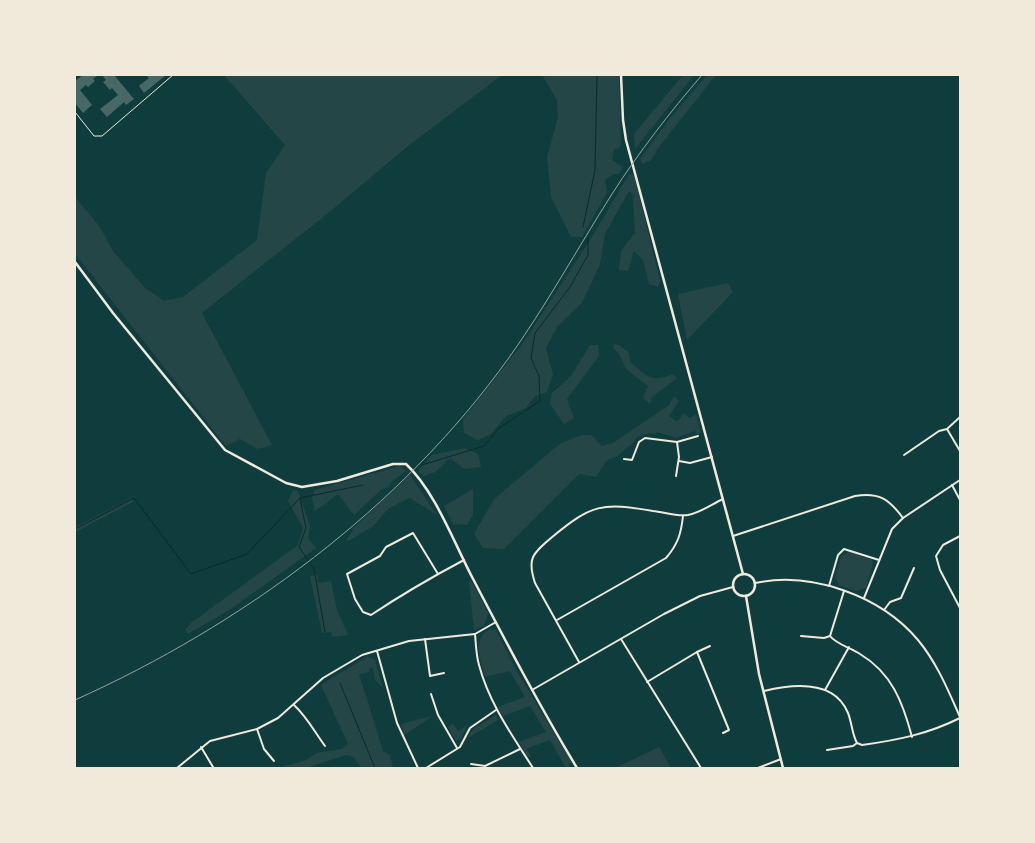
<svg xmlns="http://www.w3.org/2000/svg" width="1035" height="843" viewBox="0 0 1035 843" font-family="'DejaVu Sans',sans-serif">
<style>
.green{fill:#244646}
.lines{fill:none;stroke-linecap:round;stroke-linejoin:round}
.stream{stroke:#0a2a2b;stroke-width:1}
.building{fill:#486865}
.service{stroke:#f1e9da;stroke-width:1}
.minor{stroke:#f1e9da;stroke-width:2}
.tertiary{stroke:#f1e9da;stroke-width:2.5}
.rail{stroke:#97a49c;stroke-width:1}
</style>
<rect width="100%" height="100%" fill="#0f3d3e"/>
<g class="green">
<path d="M 224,75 L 502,75 L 408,146 L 332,210 L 202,313 L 272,445 L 258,449 L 240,439 L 226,446 L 75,254 L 75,197 L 100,227 L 113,251 L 145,288 L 164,301 L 183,297 L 257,240 L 266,173 L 285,145 Z"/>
<path d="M 542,75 L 619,75 L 621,145 L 618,149 L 614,149 L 612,160 L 623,167 L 619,174 L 613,174 L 605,180 L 607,193 L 582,237 L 571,237 L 551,197 L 547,157 L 558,117 L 557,100 Z"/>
<path d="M 683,75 L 694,75 L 635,149 L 634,134 Z"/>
<path d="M 707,75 L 716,75 L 661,144 L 651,160 L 642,164 L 640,159 L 671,117 Z"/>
<path d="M 629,174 L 634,175 L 660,281 L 658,287 L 649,284 L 643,260 L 634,251 L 628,271 L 619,270 L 621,251 L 635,233 L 633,195 L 629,191 L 605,234 L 600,264 L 582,303 L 557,327 L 546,348 L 553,374 L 547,392 L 535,396 L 526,408 L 506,416 L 491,434 L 478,440 L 464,433 L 463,419 L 521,346 L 592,237 Z"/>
<path d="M 728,283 L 733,292 L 687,340 L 678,294 Z"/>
<path d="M 614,344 L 619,345 L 629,353 L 630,362 C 646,375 651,384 672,374 L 677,378 L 651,398 L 650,404 L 643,398 L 648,386 L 626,369 L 619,354 L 613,348 Z"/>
<path d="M 590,345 L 598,345 L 599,356 L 567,399 L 574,418 L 564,424 L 550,404 L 552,393 L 571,376 Z"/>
<path d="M 674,396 L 679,401 L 669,416 L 676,421 L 680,419 L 683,413 L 690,418 L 696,414 L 701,433 L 696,434 L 695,431 L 676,438 L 657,432 L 656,434 L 650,433 L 637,437 L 633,443 L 616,457 L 607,460 L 596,477 L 579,474 L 504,549 L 483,548 L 474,534 L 494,499 L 561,443 L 582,435 L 591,435 L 602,446 L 613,443 L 669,405 Z"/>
<path d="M 465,448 L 478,454 L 481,467 L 464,469 L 450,458 L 435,472 L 424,476 L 418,471 L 432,455 Z"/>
<path d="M 400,466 L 406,471 L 391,482 L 389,487 L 382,489 L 354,515 L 338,494 L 315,511 L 312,498 L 315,490 Z"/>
<path d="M 410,475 L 437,515 L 410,498 L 389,508 L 372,527 L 348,541 L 346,540 L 353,531 L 352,529 Z"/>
<path d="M 473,489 L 473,515 L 467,525 L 453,524 L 444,506 Z"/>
<path d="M 293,490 L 298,491 L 310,526 L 308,538 L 316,548 L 231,609 L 188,634 L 185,630 L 191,623 L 298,545 L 303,528 L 288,501 Z"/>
<path d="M 132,498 L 133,502 L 75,532 L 75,527 Z"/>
<path d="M 849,552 L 872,560 L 873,563 L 866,588 L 856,591 L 839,585 L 835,577 L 841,556 Z"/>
<path d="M 317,575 L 318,583 L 331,581 L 337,610 L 348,635 L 332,637 L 331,632 L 322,633 L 310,576 Z"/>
<path d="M 471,580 L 488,613 L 485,625 L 474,630 L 469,582 Z"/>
<path d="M 490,629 L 496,630 L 516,670 L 571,761 L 568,768 L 566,768 L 550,740 L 528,748 L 527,750 L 531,756 L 528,757 L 519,742 L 546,732 L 530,706 L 503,716 L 498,707 L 525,697 L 510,671 L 485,677 C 480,660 472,638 490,629 Z"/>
<path d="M 368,656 L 375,660 L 383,688 L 375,680 L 373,668 L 369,668 L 370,672 L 359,674 L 383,751 L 390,755 L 393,768 L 362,768 L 353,757 L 346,755 L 306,768 L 278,768 L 306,760 L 316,753 L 342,749 L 348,744 L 321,685 Z"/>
<path d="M 496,715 L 498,720 L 468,738 L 473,729 Z"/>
<path d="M 433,716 L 404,735 L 401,724 Z"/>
<path d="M 453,723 L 458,731 L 467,726 L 461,739 L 456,741 L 448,727 Z"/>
<path d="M 659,747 L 671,768 L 615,768 Z"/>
</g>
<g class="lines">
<g class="stream">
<path d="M 583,227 L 595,170 L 597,75"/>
<path d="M 422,465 L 484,446 L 499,428 L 540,401 L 539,376 L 531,358 L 535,333 L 570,287 L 588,255 L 588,238"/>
<path d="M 300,499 L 306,528 L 299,547 L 314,569 L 325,632"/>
<path d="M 75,529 L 134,498 L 191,574 L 247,554 L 300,498 L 363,485"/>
<path d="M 340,683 L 375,768"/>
</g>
</g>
<g class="building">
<path d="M 83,75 L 98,75 L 93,79 L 95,81 L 88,87 L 86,85 L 80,90 L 92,105 L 83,113 L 75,103 L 75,81 Z"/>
<path d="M 102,75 L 114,75 L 134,99 L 126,105 L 124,102 L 107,117 L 100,109 L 118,95 L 112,88 L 110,90 L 103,82 L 106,80 Z"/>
<path d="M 146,75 L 166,75 L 144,93 L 139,86 L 149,78 Z"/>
</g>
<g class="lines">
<path class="service" d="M 75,112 L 94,136 L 102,136 L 173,75"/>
<g class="minor">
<path d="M 947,429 L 960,451"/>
<path d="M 677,442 L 698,436"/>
<path d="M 904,455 L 939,431 L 947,429 L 960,417"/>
<path d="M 624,459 L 632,460 L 639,442 L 645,438 L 677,442 L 679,457 L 676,476"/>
<path d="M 679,461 L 690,463 L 712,457"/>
<path d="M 952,485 L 960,500"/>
<path d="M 733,536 L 855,496 C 879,492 889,499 903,518"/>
<path d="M 960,536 L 943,545 L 936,556 L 940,570 L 960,608"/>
<path d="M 438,574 L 413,533 L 386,547 L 380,556 L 347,574 L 355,599 L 363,612 L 371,615 C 401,595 432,577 464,560"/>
<path d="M 755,583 C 812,571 881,596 918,640 C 937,663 948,690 960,717"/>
<path d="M 829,586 L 838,555 L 844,549 L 879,560"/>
<path d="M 864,598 L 892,529 L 903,518 L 960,480"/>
<path d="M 884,610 L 890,602 L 901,598 L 914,568"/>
<path d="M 557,620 L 666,558 C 678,544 681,534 683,516"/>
<path d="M 475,634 C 476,644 476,655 479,665 C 489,703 512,735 533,768"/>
<path d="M 801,636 L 824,638 L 830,636 C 836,644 851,648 860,654 C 892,673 903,703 912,737"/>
<path d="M 830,636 L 844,591"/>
<path d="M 425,639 L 430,676 L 444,673"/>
<path d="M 621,639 L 701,768"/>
<path d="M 377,651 L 397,723 L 418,768"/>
<path d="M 697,652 L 710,646"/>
<path d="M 579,662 L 535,583 C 527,559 532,554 551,538 C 592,504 602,502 653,511 C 664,512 677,517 688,515 C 700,513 712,504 723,499"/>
<path d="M 647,682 L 697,652 L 729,730 L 723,733"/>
<path d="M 532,690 L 664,614 L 700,596 L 733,587"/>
<path d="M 825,690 L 849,647"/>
<path d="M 764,691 C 793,684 834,679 848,713 C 852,723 852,734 857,743"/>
<path d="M 431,694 L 438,715 L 457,748"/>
<path d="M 294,705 C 307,717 314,731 325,746"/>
<path d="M 257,729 L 264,749 L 274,761"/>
<path d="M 201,747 L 213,767"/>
<path d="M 827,750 L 853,746 L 857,743 L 862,745 C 898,740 928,734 960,718"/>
<path d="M 471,764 L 485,766 L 520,749"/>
<path d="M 177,768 L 210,741 L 257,729 L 278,718 L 323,678 L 362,655 L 409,641 L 475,634 L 496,622"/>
<path d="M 426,768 L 460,747 L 470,728 L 496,710"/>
<path d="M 758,768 L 781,759"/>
</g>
<g class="tertiary">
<path d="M 621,75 L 623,120 L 626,140 L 743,574"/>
<path d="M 75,262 L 113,313 L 225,450 L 286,483 L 302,487 L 337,481 L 393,464 L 406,464 C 434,490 453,540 471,575 C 505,640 539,705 577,768"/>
<circle cx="744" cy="585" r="11"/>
<path d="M 746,596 L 759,674 L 783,768"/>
</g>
<path class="rail" d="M 75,700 C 242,625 400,509 508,359 C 546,306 577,249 612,194 C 639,152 670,112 702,75"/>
</g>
<rect width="1035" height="843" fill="none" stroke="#f1e9da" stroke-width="152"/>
</svg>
